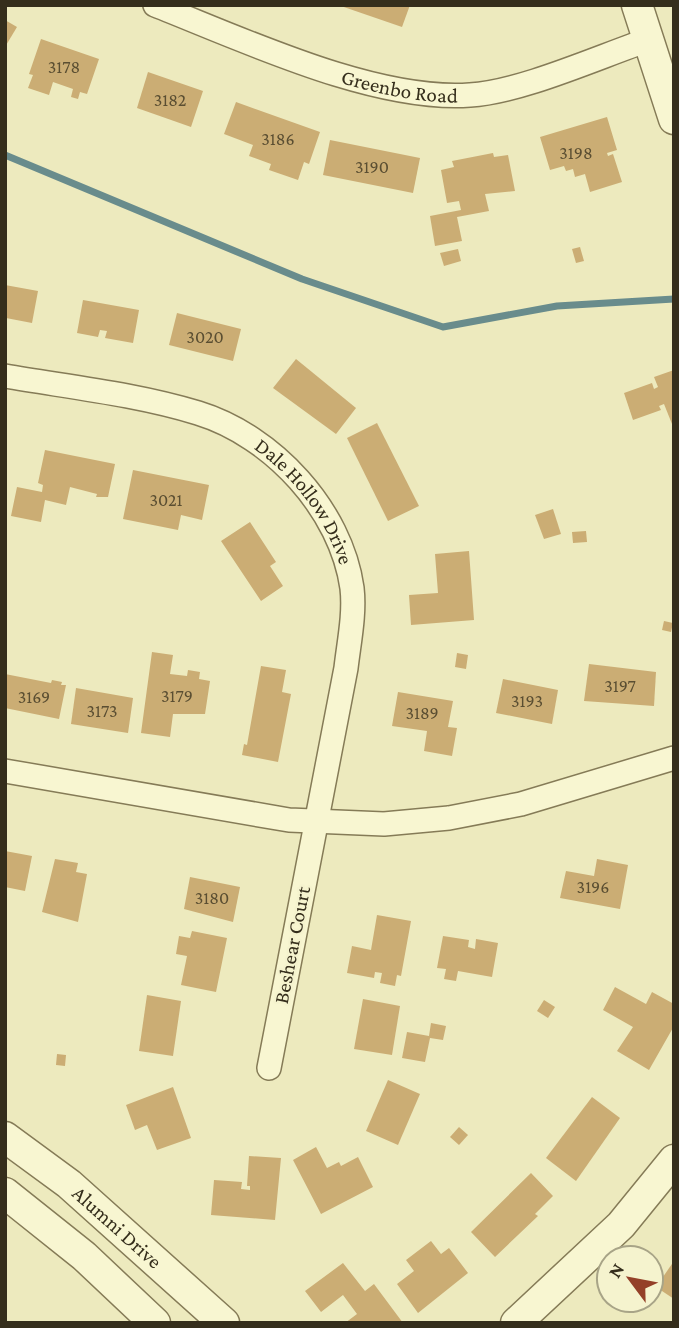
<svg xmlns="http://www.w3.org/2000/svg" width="679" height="1328" viewBox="0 0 679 1328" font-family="'Crimson Pro',serif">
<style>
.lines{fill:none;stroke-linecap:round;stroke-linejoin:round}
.stream{stroke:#698c8c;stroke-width:7}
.building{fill:#cbad74}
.minor-casing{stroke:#857b57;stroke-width:26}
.tertiary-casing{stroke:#857b57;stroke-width:33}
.minor{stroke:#f8f6d1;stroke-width:23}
.tertiary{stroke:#f8f6d1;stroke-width:30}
.labels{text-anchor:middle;stroke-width:5;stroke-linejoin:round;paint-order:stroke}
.number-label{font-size:18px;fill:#5a4e32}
.street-label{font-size:21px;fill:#352e1c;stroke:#f5f3ce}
</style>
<rect width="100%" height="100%" fill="#edeabe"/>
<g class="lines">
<path class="stream" d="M 5,155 L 302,279 L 443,327 L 557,306 L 674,299"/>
</g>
<g class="building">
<path d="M 338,5 L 410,5 L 402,27 Z"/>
<path d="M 5,20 L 17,27 L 5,47 Z"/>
<path d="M 41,39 L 99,59 L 87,94 L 80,92 L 78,99 L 71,97 L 73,89 L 53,82 L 49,95 L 28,88 L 33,75 L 29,74 Z"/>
<path d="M 148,72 L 203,91 L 191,127 L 137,108 Z"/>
<path d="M 236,102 L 320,132 L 309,164 L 304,162 L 298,180 L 269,170 L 271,164 L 249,156 L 253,145 L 224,134 Z"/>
<path d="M 607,117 L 617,150 L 607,153 L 608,156 L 613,154 L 622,182 L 590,192 L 585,174 L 575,177 L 573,169 L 566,171 L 564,166 L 550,170 L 540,137 Z"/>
<path d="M 330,140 L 420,158 L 413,193 L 323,175 Z"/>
<path d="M 493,153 L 494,157 L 508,155 L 515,191 L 485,194 L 489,211 L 457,217 L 462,241 L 435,246 L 430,216 L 461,210 L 459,201 L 447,203 L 441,170 L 454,167 L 452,161 Z"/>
<path d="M 580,247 L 584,261 L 576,263 L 572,249 Z"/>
<path d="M 458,249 L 461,261 L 444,266 L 440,253 Z"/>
<path d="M 5,285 L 38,291 L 32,323 L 6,318 Z"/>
<path d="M 83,300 L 139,310 L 133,343 L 105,338 L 107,331 L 100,330 L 98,337 L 77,333 Z"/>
<path d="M 177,313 L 241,329 L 233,361 L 169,345 Z"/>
<path d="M 296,359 L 356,408 L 336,434 L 273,388 Z"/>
<path d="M 674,370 L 674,429 L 664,404 L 659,406 L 661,410 L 633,420 L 624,393 L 652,383 L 654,389 L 658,387 L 654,377 Z"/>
<path d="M 377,423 L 419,506 L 388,521 L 347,438 Z"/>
<path d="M 45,450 L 115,464 L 108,497 L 96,497 L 97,494 L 70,487 L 66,505 L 45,500 L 41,522 L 11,516 L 17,487 L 42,492 L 43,485 L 38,483 Z"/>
<path d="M 133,470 L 209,485 L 202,520 L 181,515 L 178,530 L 123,519 Z"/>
<path d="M 553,509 L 561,534 L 544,539 L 535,515 Z"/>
<path d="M 250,522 L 276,562 L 270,566 L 283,586 L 261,601 L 221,541 Z"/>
<path d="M 586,531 L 587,542 L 573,543 L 572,532 Z"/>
<path d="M 469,551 L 474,620 L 411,625 L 409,595 L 438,593 L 435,554 Z"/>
<path d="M 664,621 L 673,623 L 671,632 L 662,630 Z"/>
<path d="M 152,652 L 173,655 L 170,674 L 187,676 L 188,670 L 200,672 L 199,679 L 210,681 L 205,714 L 173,714 L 170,737 L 141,733 Z"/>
<path d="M 457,653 L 468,655 L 466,669 L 455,667 Z"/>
<path d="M 589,664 L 656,672 L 654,706 L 584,701 Z"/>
<path d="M 261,666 L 286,670 L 282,692 L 291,694 L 278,762 L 242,755 L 244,744 L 247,745 Z"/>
<path d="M 5,674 L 51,683 L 52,680 L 62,682 L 61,685 L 66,685 L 59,719 L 5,708 Z"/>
<path d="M 503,679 L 558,690 L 552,724 L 496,713 Z"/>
<path d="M 76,688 L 133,698 L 128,733 L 71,724 Z"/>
<path d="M 398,692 L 453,701 L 448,727 L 457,728 L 452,756 L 424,751 L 427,731 L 392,726 Z"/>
<path d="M 5,851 L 32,856 L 25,891 L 5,887 Z"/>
<path d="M 55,859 L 78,863 L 76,872 L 87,874 L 78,922 L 42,912 Z"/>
<path d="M 597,859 L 628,865 L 620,909 L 560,898 L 566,871 L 594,876 Z"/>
<path d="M 190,877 L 240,887 L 233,922 L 184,909 Z"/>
<path d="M 377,915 L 411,921 L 401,976 L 397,975 L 395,986 L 380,983 L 382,973 L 375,972 L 374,978 L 347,973 L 352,946 L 371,950 Z"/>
<path d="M 192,931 L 227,938 L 216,992 L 181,985 L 187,956 L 176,954 L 179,936 L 190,938 Z"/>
<path d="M 443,936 L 469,940 L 468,947 L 475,949 L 476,939 L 498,943 L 492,977 L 458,971 L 456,981 L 444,979 L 446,969 L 437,968 Z"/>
<path d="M 615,987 L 646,1004 L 652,992 L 674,1004 L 674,1026 L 649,1070 L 617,1051 L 633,1027 L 603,1010 Z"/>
<path d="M 147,995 L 181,1001 L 173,1056 L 139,1051 Z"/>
<path d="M 363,999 L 400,1006 L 392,1055 L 354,1049 Z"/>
<path d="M 544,1000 L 555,1007 L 548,1018 L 537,1011 Z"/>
<path d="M 431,1023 L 446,1026 L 443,1040 L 430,1038 L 425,1062 L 402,1058 L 407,1032 L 429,1036 Z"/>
<path d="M 57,1054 L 66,1055 L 65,1066 L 56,1065 Z"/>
<path d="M 388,1080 L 420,1094 L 398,1145 L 366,1131 Z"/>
<path d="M 173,1087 L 191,1138 L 157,1150 L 147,1125 L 135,1130 L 126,1105 Z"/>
<path d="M 592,1097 L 620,1118 L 576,1181 L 546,1158 Z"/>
<path d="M 459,1127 L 468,1135 L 459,1145 L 450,1137 Z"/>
<path d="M 316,1147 L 327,1168 L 339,1162 L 341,1166 L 358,1157 L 373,1187 L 321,1214 L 293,1160 Z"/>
<path d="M 249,1156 L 281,1158 L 275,1220 L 211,1215 L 214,1180 L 242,1182 L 241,1189 L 250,1190 L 250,1186 L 247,1186 Z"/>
<path d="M 531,1173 L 553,1196 L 535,1214 L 538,1216 L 495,1257 L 471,1232 Z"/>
<path d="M 431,1241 L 441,1254 L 449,1248 L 468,1273 L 418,1313 L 397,1284 L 414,1271 L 406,1260 Z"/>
<path d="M 674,1261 L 674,1299 L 656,1287 Z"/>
<path d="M 343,1263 L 365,1291 L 374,1284 L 403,1323 L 345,1323 L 357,1314 L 343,1295 L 321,1312 L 305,1291 Z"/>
</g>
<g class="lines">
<g class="minor-casing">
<g id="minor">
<path id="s1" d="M 155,5 C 244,40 375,102 470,95 C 521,92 598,57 648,40"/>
<path id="s2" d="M 5,376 C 69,387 136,394 198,413 C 273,436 341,510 352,588 C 355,614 349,642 346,668 L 269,1068"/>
<path d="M 5,771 L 289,820 L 384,824 L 449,818 L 521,804 L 674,758"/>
</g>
</g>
<g class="tertiary-casing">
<g id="tertiary">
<path d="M 637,5 L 674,119"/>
<path id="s3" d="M 5,1137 L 69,1184 L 224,1323"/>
<path d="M 5,1193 L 84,1256 L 155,1323"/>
<path d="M 516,1323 L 621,1225 L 674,1160"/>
</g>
</g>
<use href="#minor" class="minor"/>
<use href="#tertiary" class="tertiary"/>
</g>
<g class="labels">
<g class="number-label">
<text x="64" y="73">3178</text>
<text x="170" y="106">3182</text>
<text x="278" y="145">3186</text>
<text x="576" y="159">3198</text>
<text x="372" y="173">3190</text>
<text x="205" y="343">3020</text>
<text x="166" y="506">3021</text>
<text x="620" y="692">3197</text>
<text x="177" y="702">3179</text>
<text x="34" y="703">3169</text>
<text x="527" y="707">3193</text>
<text x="102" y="717">3173</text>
<text x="422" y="719">3189</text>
<text x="593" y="893">3196</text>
<text x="212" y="904">3180</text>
</g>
<g class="street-label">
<text dy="7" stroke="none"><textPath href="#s1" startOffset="259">Greenbo Road</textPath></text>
<text dy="7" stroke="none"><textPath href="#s2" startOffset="340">Dale Hollow Drive</textPath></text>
<text transform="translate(292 945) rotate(-79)" y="7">Beshear Court</text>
<text dy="7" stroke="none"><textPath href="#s3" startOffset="144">Alumni Drive</textPath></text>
</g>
</g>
<rect width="679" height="1328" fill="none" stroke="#352e1c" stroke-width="14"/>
<g transform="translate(630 1279) rotate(302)"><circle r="33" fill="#f5f3ce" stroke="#a8a487" stroke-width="2"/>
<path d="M0-5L12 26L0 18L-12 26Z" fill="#944028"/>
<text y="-10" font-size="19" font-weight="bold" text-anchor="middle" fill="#352e1c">N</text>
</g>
</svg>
